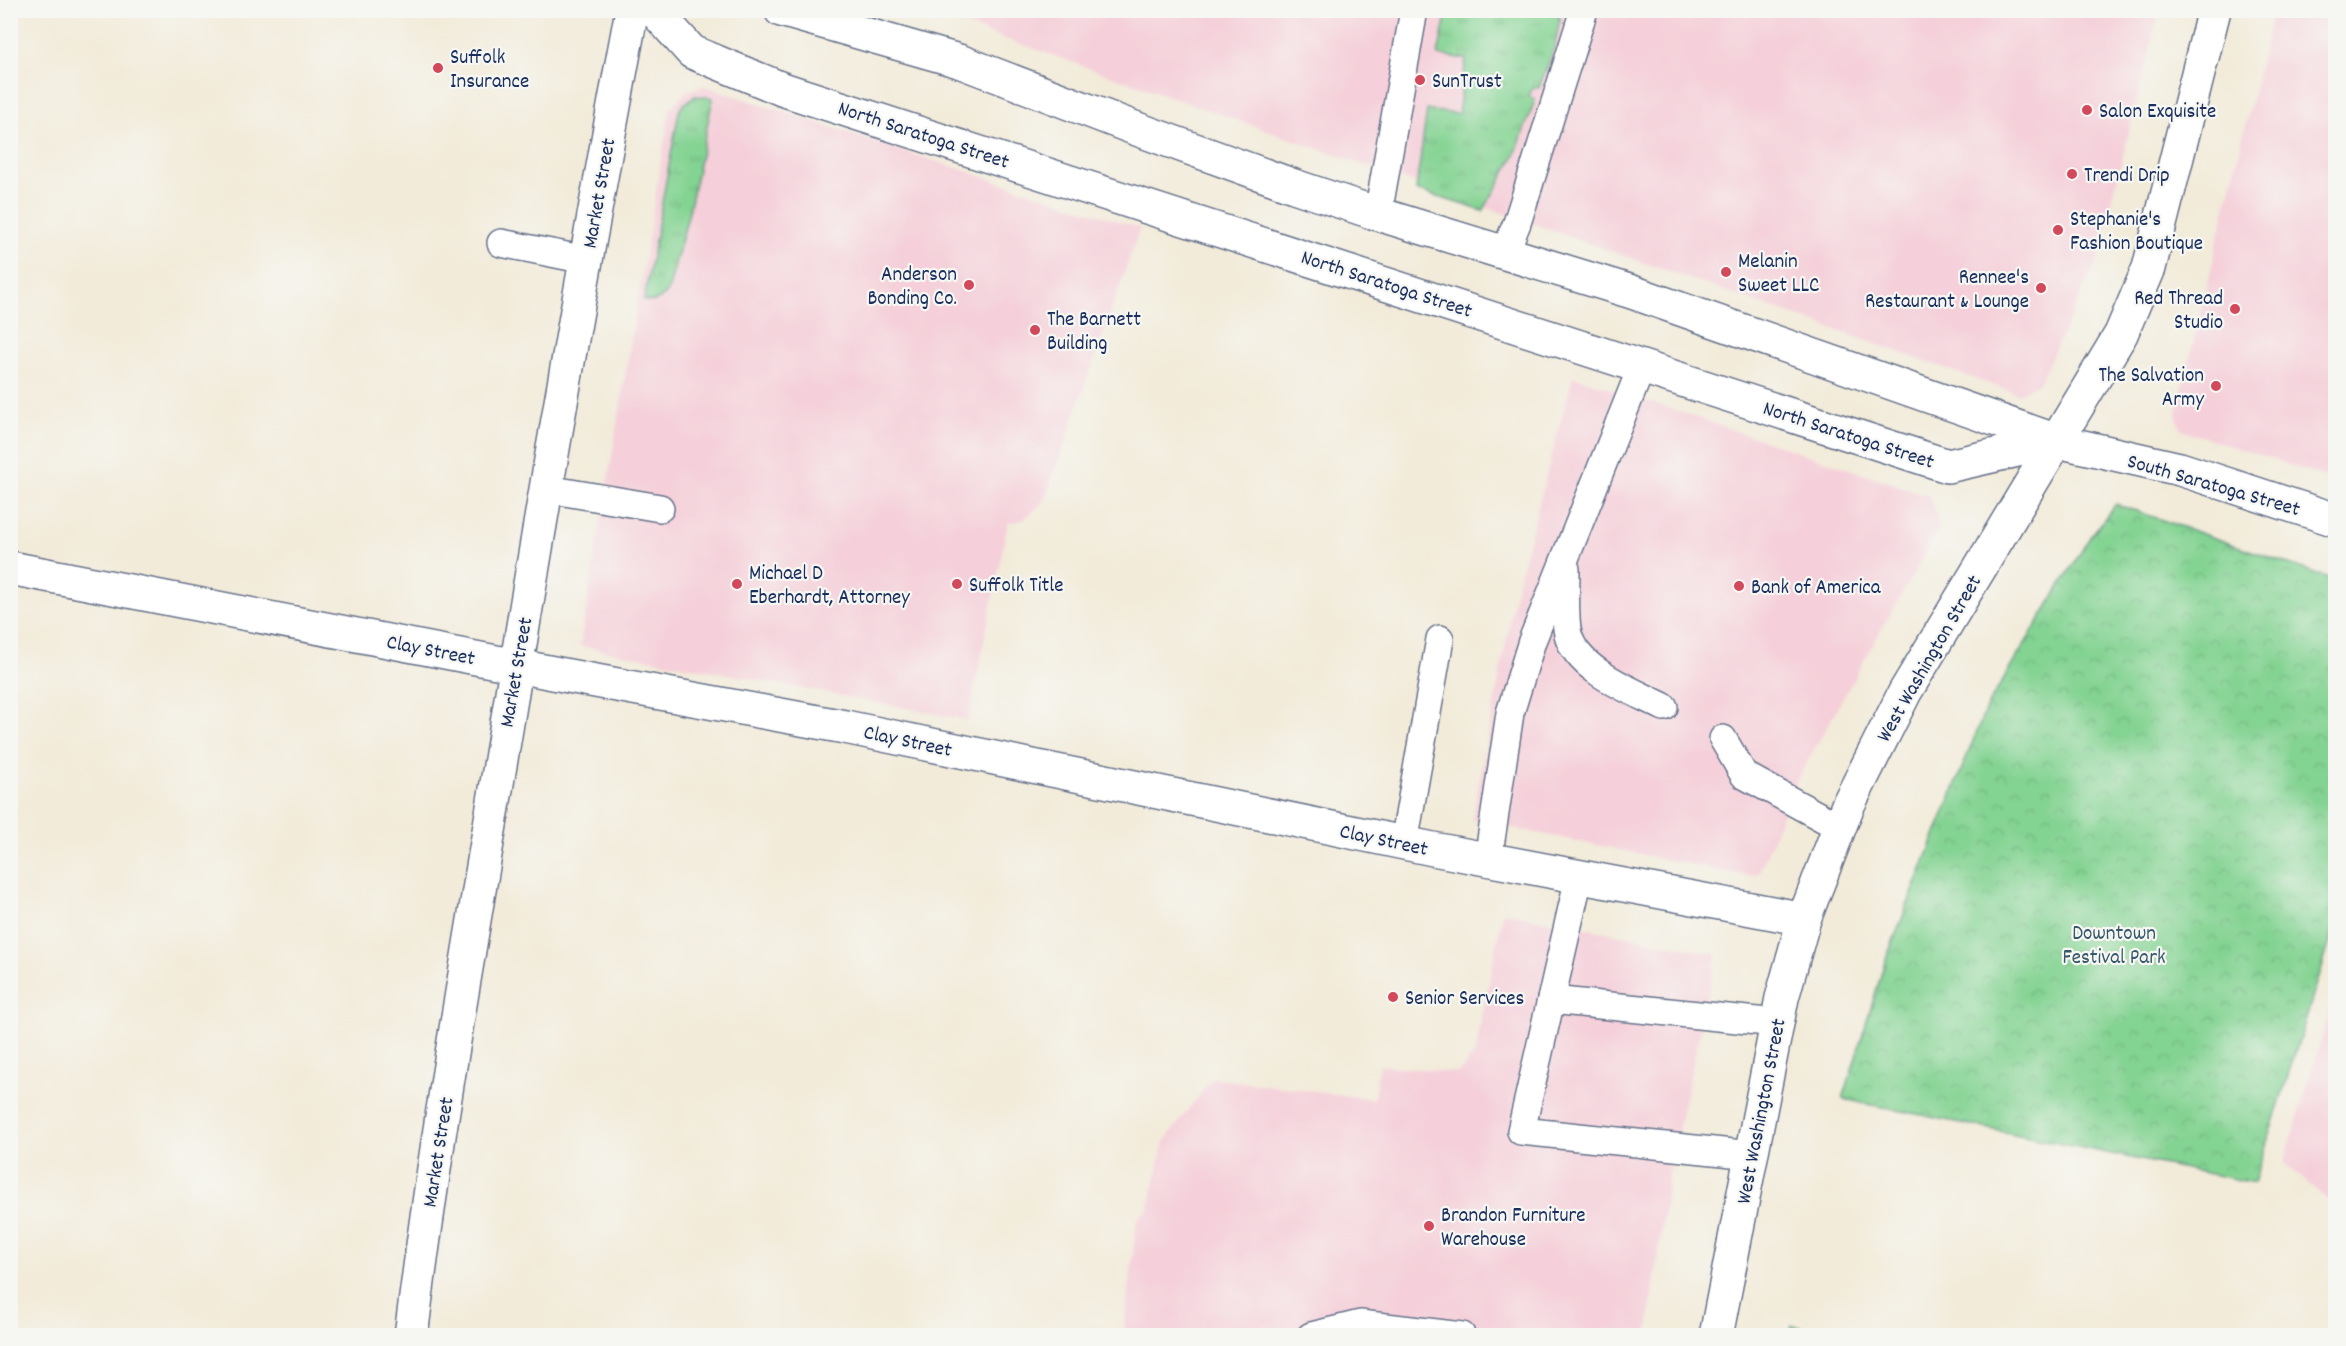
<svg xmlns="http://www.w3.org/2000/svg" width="2346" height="1346" viewBox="0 0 2346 1346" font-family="Dekko,sans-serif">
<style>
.built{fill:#f5cfd9}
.grass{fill:url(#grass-tufts);stroke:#4f8178;stroke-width:1.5}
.park{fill:url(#park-crowns);stroke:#4f8178;stroke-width:1.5}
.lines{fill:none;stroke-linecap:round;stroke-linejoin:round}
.lane-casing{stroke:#667189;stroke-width:30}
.street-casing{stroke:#667189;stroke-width:36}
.secondary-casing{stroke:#667189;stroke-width:36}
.lane{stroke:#fff;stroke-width:27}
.street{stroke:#fff;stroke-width:33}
.secondary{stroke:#fff;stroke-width:33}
.poi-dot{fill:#d1495b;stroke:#f6f6f2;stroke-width:2}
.labels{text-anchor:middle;stroke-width:4.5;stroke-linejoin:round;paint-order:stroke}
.poi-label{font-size:21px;fill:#1b2f5e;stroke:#f6f6f2;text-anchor:start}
.street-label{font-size:21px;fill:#1b2f5e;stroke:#f6f6f2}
.park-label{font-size:21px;fill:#35586b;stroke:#f6f6f2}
</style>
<defs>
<pattern id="grass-tufts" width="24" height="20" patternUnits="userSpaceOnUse" patternTransform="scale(1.5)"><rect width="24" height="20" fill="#83d392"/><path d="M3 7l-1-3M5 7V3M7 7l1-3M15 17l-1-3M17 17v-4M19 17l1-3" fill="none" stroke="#71b580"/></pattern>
<pattern id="park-crowns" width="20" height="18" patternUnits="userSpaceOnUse" patternTransform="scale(1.5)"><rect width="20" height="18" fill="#83d392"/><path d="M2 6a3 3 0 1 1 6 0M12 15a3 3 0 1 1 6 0" fill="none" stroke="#71b580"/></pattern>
</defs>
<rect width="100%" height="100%" fill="#f6f6f2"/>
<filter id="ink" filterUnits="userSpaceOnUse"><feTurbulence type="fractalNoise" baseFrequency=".0167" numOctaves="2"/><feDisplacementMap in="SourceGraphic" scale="12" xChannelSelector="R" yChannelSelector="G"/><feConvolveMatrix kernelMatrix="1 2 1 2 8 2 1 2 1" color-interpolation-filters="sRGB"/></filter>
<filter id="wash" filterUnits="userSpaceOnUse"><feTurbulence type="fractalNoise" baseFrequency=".008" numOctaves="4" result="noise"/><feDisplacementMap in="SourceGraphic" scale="24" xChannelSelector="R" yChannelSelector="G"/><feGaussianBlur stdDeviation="1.35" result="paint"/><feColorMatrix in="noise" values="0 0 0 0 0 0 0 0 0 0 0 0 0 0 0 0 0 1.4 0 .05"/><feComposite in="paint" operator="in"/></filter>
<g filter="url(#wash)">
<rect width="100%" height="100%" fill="#f2ebd9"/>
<g class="built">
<path d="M 926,11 L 2159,11 L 2097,261 L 2039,383 L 2018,394 Z"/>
<path d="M 2273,11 L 2335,11 L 2335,480 L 2182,430 L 2176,415 Z"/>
<path d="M 704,86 L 1140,228 L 1044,502 L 1023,520 L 1008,523 L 968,720 L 580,646 L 670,109 L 687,91 Z"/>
<path d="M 1573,376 L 1929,496 L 1937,517 L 1938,529 L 1794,785 L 1759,873 L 1750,876 L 1733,873 L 1472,820 L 1516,589 Z"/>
<path d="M 1503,912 L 1717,954 L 1671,1162 L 1647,1335 L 1123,1336 L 1137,1220 L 1149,1208 L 1164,1142 L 1212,1078 L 1373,1099 L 1380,1065 L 1459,1073 L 1475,1053 Z"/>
<path d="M 2335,995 L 2335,1206 L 2284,1163 Z"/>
</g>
<g class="grass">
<path d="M 1447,11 L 1559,11 C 1561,38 1548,63 1539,88 L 1533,87 L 1529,96 L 1535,100 L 1515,155 L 1483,211 L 1416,190 L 1427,110 L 1458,114 L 1466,59 L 1438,55 Z"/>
<path d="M 695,96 L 713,98 L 688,216 L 668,291 C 662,299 654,304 644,300 L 679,111 L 683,105 Z"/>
<path d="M 1792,1326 L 1846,1335 L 1790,1335 Z"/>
</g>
<path class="park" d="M 2116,504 L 2335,580 L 2335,926 L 2254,1183 L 1843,1099 L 1886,959 L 1987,706 L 2090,537 Z"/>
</g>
<g filter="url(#ink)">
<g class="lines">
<g class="lane-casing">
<g id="lane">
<path d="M 1378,214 L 1414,10"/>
<path d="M 501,243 L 586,260"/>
<path d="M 1505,252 L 1517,223 L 1584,10"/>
<path d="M 547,489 L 660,508"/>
<path d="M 1566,569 C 1566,587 1564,618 1568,634 C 1577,671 1633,691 1664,707"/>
<path d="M 1723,739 L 1744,775 L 1839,827"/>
<path d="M 1404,843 L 1440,639"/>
<path d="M 1488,860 L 1510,713 L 1532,641 L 1642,366"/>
<path d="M 1579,877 L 1521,1131 L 1752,1155"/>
<path d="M 1551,1000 L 1777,1023"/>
<path d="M 1311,1336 L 1360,1324 L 1462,1336"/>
</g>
</g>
<g class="street-casing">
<path id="street" d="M 10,568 L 574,677 L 845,727 L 1433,849 L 1804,919"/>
</g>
<g class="secondary-casing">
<g id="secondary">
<path d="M 654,10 L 692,52 L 782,89 L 1948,466 L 2057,441"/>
<path d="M 781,10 L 959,61 L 1137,129 L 1294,186 L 1378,214 L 1632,292 L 2057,441 L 2180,469 L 2336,520"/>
<path d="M 411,1336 C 439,1110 481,886 517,662 C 553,444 591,227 632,10"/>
<path d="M 1716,1336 L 1782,998 L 1804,919 L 1848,805 L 1905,692 L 2121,334 L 2149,268 L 2214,10"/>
</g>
</g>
<use href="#lane" class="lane"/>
<use href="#street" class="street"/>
<use href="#secondary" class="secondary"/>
</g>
</g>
<g class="poi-dot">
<circle cx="438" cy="68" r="6"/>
<circle cx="1420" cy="80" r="6"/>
<circle cx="2087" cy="110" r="6"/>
<circle cx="2072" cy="174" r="6"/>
<circle cx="2058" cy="230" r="6"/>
<circle cx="1726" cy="272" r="6"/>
<circle cx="969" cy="285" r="6"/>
<circle cx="2041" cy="288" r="6"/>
<circle cx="2235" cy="309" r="6"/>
<circle cx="1035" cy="330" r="6"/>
<circle cx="2216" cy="386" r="6"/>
<circle cx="737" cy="584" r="6"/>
<circle cx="957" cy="584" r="6"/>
<circle cx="1739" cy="586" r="6"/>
<circle cx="1393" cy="997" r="6"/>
<circle cx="1429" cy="1226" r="6"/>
</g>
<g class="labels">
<g class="poi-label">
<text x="450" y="63">Suffolk<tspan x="450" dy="24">Insurance</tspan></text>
<text x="1432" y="87">SunTrust</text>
<text x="2099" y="117">Salon Exquisite</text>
<text x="2084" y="181">Trendi Drip</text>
<text x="2070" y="225">Stephanie's<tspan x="2070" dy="24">Fashion Boutique</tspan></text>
<text x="1738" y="267">Melanin<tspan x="1738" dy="24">Sweet LLC</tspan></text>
<text x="957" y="280" text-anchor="end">Anderson<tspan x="957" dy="24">Bonding Co.</tspan></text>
<text x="2029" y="283" text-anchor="end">Rennee's<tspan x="2029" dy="24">Restaurant &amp; Lounge</tspan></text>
<text x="2223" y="304" text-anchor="end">Red Thread<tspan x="2223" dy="24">Studio</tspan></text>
<text x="1047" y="325">The Barnett<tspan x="1047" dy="24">Building</tspan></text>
<text x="2204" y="381" text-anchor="end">The Salvation<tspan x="2204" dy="24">Army</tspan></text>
<text x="749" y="579">Michael D<tspan x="749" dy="24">Eberhardt, Attorney</tspan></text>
<text x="969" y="591">Suffolk Title</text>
<text x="1751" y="593">Bank of America</text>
<text x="1405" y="1004">Senior Services</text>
<text x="1441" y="1221">Brandon Furniture<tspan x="1441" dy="24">Warehouse</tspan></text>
</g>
<g class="street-label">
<text transform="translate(924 134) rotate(18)" y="7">North Saratoga Street</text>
<text transform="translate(598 193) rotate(-80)" y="7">Market Street</text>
<text transform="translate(1387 283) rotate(18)" y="7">North Saratoga Street</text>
<text transform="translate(1849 434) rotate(18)" y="7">North Saratoga Street</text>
<text transform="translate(2214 484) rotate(16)" y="7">South Saratoga Street</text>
<text transform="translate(431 649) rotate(11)" y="7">Clay Street</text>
<text transform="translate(1928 658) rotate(-60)" y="7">West Washington Street</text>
<text transform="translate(515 672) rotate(-80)" y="7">Market Street</text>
<text transform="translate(908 740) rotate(12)" y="7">Clay Street</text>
<text transform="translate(1384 839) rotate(12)" y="7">Clay Street</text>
<text transform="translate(1760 1111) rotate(-79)" y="7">West Washington Street</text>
<text transform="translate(437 1152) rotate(-81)" y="7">Market Street</text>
</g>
<g class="park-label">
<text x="2114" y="939">Downtown<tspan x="2114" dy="24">Festival Park</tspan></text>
</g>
</g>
<rect width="2346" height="1346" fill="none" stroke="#f6f6f2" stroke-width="36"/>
</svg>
